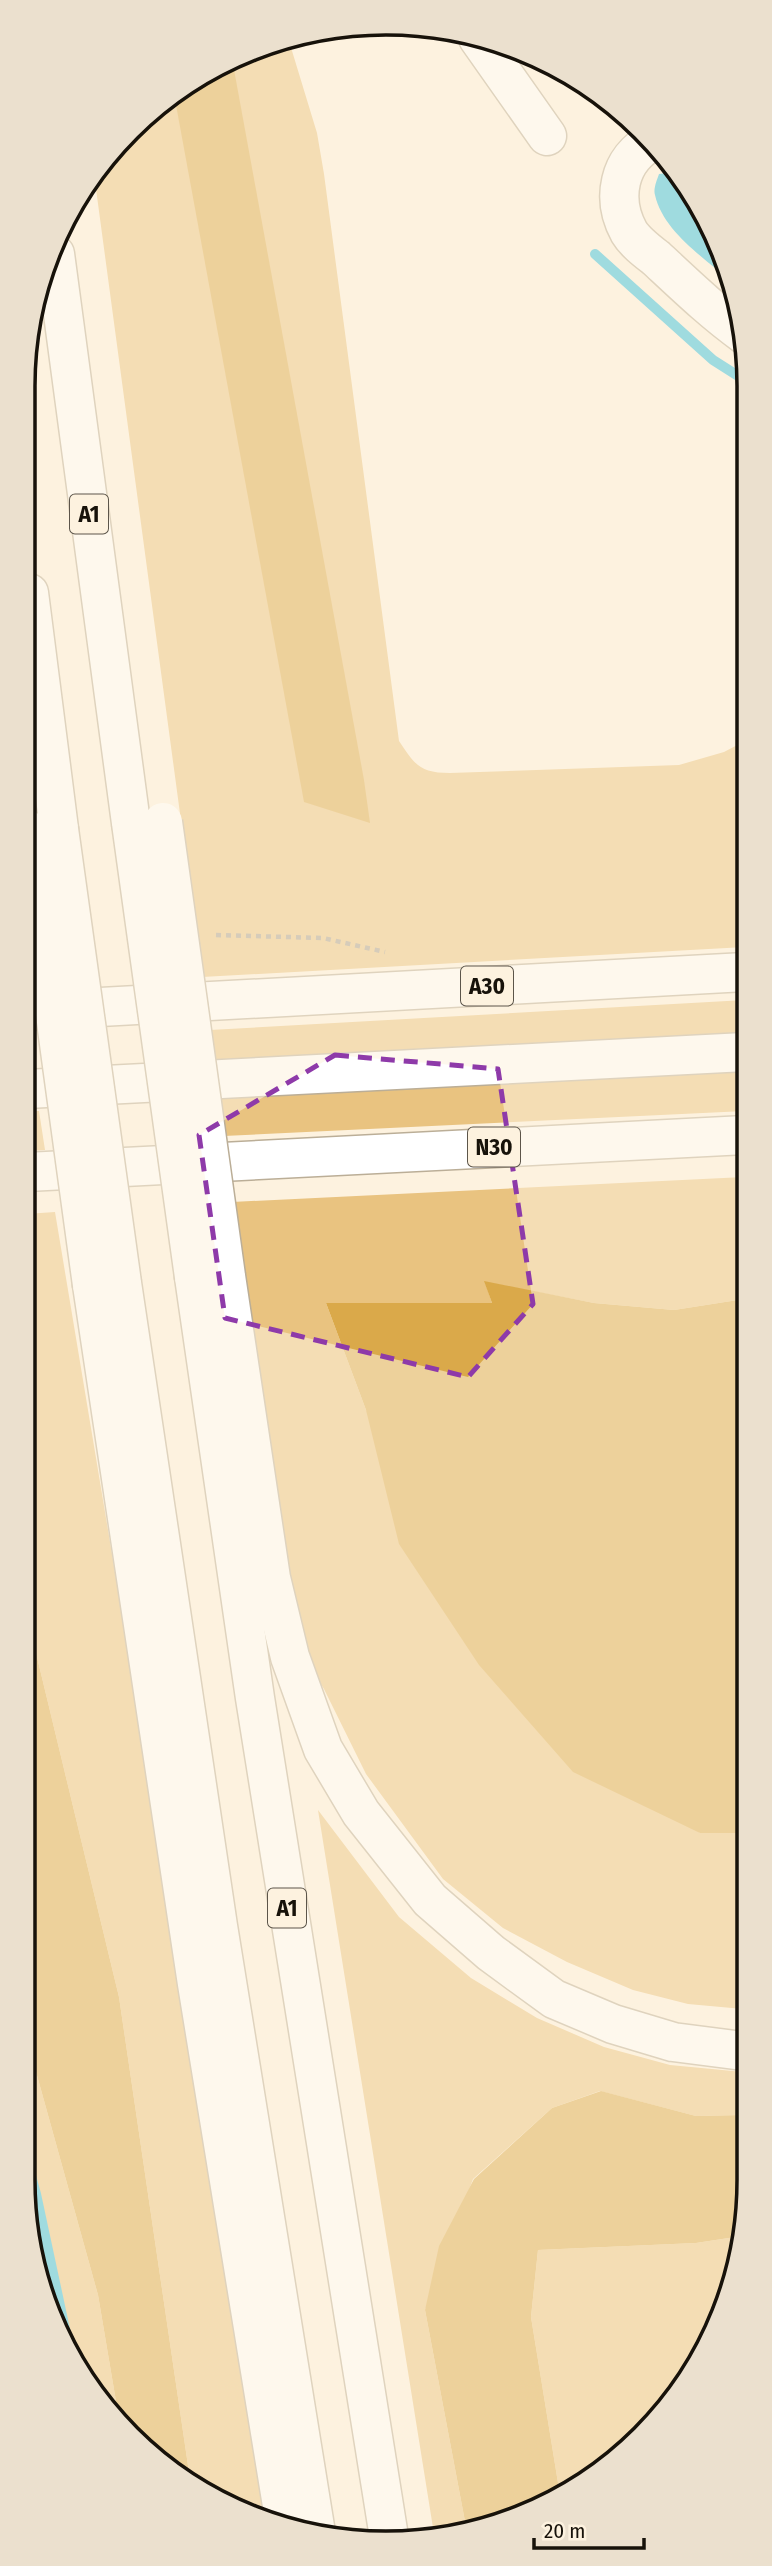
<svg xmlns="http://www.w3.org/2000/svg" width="772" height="2566" viewBox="0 0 772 2566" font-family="'Fira Sans Condensed',sans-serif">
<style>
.green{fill:#e9c380}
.forest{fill:#daa94a}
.water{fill:#2ebee1}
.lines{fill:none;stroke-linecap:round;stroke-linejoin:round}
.stream{stroke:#2ebee1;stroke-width:10}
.minor-casing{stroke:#bbae97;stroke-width:41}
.major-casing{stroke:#bbae97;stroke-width:41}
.highway-casing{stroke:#bbae97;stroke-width:41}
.path{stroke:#a69d8e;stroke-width:4.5;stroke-dasharray:5 5;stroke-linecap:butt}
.minor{stroke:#fff;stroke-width:38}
.major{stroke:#fff;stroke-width:38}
.highway{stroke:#fff;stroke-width:38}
.highway-bridge-casing{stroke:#bbae97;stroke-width:41;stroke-linecap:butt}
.highway-bridge{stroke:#fff;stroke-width:38}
.marked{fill:none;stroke:#8e3aa9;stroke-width:5;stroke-dasharray:14 9;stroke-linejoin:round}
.labels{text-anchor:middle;stroke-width:7;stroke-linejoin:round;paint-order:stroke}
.shield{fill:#fdf2df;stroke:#5c554a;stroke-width:2}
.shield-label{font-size:23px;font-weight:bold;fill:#17120a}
.rim{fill:none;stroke:#17120a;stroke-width:3.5}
</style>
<rect width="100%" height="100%" fill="#fdf2df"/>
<g class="green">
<path d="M 289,41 L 317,133 L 324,174 L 399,741 C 415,765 420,773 450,773 L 679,765 L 724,752 L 745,741 L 745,947 L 202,977 L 94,174 L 185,84 Z"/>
<path d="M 745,1000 L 745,1041 L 215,1068 L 210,1030 Z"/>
<path d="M 745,1067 L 745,1111 L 224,1136 L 219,1099 Z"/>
<path d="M 27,1111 L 39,1111 L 45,1150 L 27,1151 Z"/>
<path d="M 744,1177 L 744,1299 L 674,1310 L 594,1303 L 485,1282 L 492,1303 L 326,1303 L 366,1410 L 700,1833 L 743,1833 L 743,2009 L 688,2004 L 633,1990 L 567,1962 L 503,1928 L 443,1879 L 366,1774 L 324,1689 L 292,1637 L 232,1202 Z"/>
<path d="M 55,1212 L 273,2520 L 225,2506 L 190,2479 L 119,1997 L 37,1657 L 25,1590 L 26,1214 Z"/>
<path d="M 318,1810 L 399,1917 L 471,1978 L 537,2018 L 604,2047 L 670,2065 L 743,2072 L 742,2115 L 696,2116 L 600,2091 L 552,2108 L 473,2179 L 425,2310 L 467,2532 L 434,2534 Z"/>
<path d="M 23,2025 L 98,2295 L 120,2425 L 113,2420 L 66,2344 L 23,2142 Z"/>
<path d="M 742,2236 L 742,2251 L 688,2382 L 588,2482 L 560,2495 L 531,2317 L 538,2250 L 696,2243 Z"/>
</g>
<g class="forest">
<path d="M 233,64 L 364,780 L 370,823 L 304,802 L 174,94 L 185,84 Z"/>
<path d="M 484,1281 L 594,1303 L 674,1310 L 744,1299 L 743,1833 L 700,1833 L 573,1772 L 479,1665 L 399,1544 L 366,1410 L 326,1303 L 492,1303 Z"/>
<path d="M 25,1590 L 37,1657 L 119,1997 L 190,2479 L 120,2425 L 98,2295 L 23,2025 Z"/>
<path d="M 601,2091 L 696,2116 L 742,2115 L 742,2236 L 696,2243 L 538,2250 L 531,2317 L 560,2495 L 480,2531 L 467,2532 L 425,2310 L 439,2246 L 474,2179 L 552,2108 Z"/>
</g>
<path class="water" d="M 675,172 L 721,247 L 731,281 C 704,258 663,231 655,195 C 653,189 657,180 659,174 Z"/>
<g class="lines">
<g class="stream">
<path d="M 595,254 L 713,360 L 746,381"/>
<path d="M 23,2147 L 36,2194 L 69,2348"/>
</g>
<g class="minor-casing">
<g id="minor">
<path d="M 478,38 L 547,136"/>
<path d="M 653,141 C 618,159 611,199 629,232 C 635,242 647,251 656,258 C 685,285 713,312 745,335"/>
</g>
</g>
<g class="major-casing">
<path id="major" d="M 27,1089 L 745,1052"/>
</g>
<g class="highway-casing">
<g id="highway">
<path d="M 55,254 L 131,823"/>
<path d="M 29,593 L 59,829"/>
<path d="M 27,1011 L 745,972"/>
<path d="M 27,1172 L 745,1135"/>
<path d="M 226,1276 L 271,1578 L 290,1657 L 323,1749 L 361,1813 L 430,1900 L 491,1953 L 554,1999 L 613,2024 L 673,2042 L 743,2051"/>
<path d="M 194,1277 L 255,1698 L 389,2537"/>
<path d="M 122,1283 L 218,1926 L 316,2533"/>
<path d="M 92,1285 L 197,1984 L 285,2524"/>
</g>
</g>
<path class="path" d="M 216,935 L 323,938 L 385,952"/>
<use href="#minor" class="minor"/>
<use href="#major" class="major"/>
<use href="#highway" class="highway"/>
<g class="highway-bridge-casing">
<g id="highway-bridge">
<path d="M 163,822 L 226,1276"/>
<path d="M 131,823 L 194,1277"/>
<path d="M 59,829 L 122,1283"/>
<path d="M 30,831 L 92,1285"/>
</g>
</g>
<use href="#highway-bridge" class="highway-bridge"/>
</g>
<path d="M0 0H772V2566H0ZM 335,1055 L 498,1069 L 533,1304 L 468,1377 L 225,1318 L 199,1135 Z" fill="#fdf2df" fill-opacity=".55" fill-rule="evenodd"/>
<path class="marked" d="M 335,1055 L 498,1069 L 533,1304 L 468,1377 L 225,1318 L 199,1135 Z"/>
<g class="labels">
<g class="shield">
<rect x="70" y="494.5" width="38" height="39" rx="5"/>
<rect x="461" y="966.5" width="52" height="39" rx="5"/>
<rect x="468" y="1127.5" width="52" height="39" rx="5"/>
<rect x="268" y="1888.5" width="38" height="39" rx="5"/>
</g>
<g class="shield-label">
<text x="89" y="522">A1</text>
<text x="487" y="994">A30</text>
<text x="494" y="1155">N30</text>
<text x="287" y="1916">A1</text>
</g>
</g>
<path d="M0 0H772V2566H0ZM386 35H386A351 351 0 0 1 737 386V2180A351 351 0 0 1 386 2531H386A351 351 0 0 1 35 2180V386A351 351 0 0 1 386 35Z" fill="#ebe0ce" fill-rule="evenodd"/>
<path class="rim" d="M386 35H386A351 351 0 0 1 737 386V2180A351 351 0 0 1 386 2531H386A351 351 0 0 1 35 2180V386A351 351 0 0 1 386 35Z"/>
<path d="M534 2538v10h110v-10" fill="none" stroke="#17120a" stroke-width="3.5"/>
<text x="544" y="2538" font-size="21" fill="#17120a" stroke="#fdf2df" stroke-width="5" paint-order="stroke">20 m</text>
</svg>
